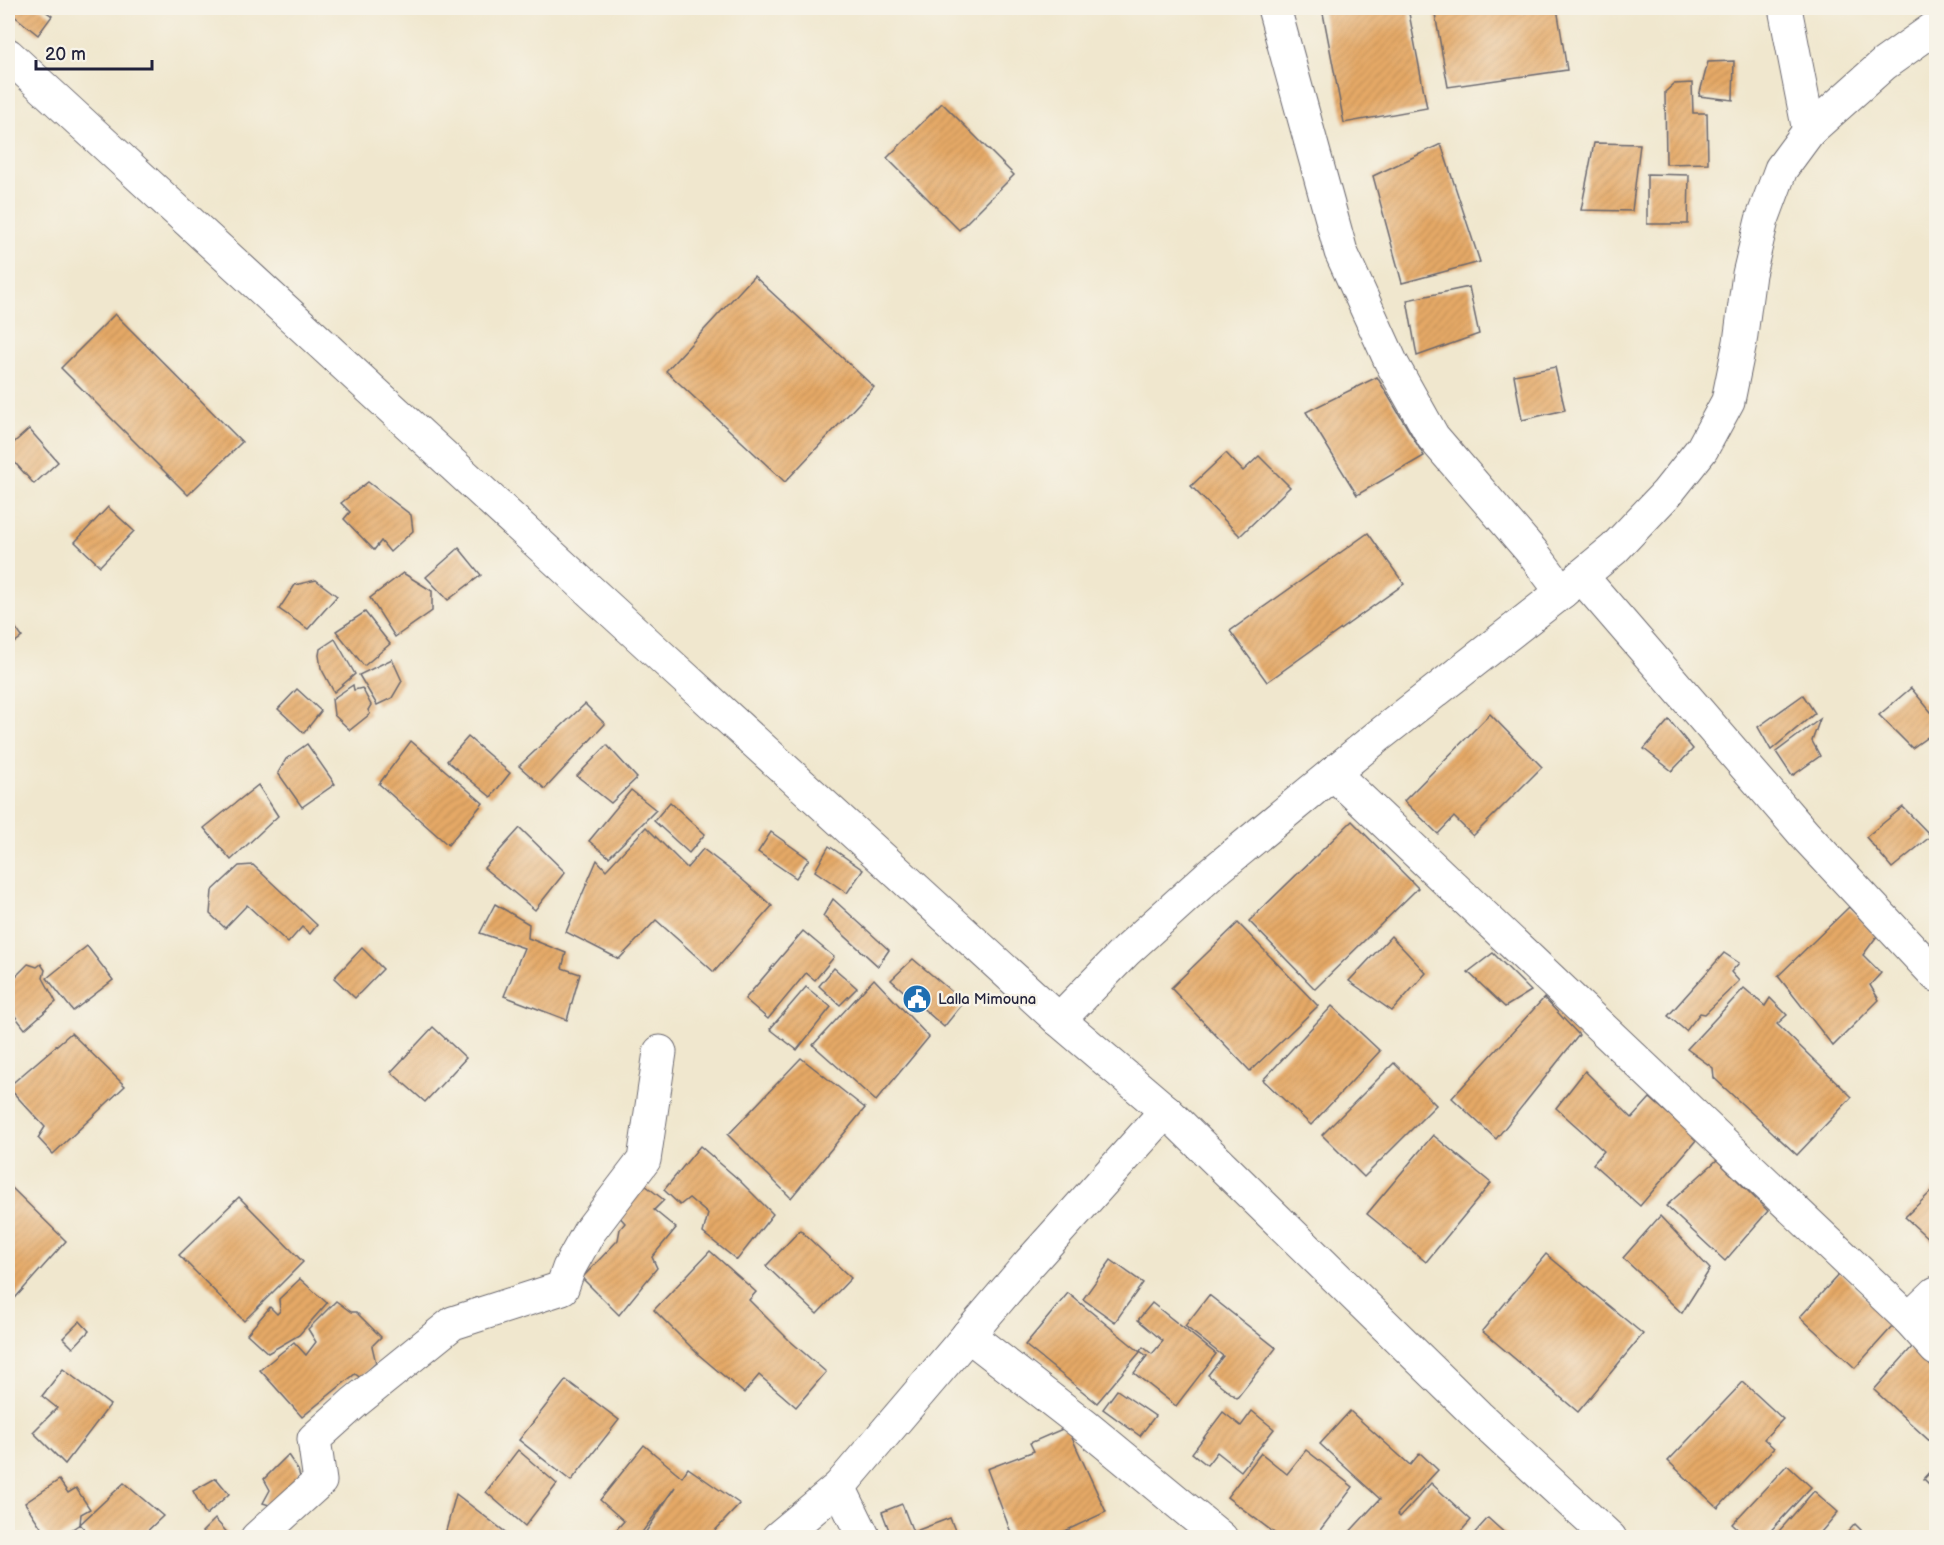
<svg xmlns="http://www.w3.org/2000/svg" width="1944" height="1545" viewBox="0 0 1944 1545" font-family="'Balsamiq Sans',sans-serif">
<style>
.building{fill:url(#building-hatch)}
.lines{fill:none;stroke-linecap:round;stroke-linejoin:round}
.street-casing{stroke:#6a676e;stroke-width:35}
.secondary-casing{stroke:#6a676e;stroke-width:35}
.street{stroke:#fff;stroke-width:33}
.secondary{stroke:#fff;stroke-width:33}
.labels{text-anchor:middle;stroke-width:5;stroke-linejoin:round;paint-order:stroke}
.poi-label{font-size:15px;fill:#22223b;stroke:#f7f3e8;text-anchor:start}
</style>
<defs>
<pattern id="building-hatch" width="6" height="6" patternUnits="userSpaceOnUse" patternTransform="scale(1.5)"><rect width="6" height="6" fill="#e5a966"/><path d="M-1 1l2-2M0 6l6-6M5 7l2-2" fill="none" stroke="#c49159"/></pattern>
</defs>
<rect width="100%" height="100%" fill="#f7f3e8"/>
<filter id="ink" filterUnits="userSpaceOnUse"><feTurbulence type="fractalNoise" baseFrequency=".0167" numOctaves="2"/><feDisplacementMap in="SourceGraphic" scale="12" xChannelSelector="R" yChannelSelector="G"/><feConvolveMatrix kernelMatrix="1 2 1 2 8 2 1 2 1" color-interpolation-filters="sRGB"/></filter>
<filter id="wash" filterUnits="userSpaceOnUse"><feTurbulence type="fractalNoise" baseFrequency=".008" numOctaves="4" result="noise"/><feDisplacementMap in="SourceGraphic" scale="24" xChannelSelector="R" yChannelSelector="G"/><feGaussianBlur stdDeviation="1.35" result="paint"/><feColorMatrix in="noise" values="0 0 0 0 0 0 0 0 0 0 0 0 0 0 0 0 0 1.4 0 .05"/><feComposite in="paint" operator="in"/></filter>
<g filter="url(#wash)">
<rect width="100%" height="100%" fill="#f0e7ce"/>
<g id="blocks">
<g class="building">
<path d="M 8,8 L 41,8 L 52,16 L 38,35 L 8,11 Z"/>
<path d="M 1322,8 L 1408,8 L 1427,108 L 1344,123 Z"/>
<path d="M 1434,8 L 1521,8 L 1522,13 L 1557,8 L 1567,70 L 1448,87 Z"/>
<path d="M 1734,61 L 1733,100 L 1699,96 L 1708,62 Z"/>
<path d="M 1692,83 L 1693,113 L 1707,113 L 1708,163 L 1666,164 L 1665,92 L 1674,84 Z"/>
<path d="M 942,103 L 1014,175 L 959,230 L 887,158 Z"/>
<path d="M 1594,143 L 1640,144 L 1632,211 L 1581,210 Z"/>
<path d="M 1441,144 L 1480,262 L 1402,283 L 1373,176 Z"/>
<path d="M 1647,174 L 1689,175 L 1688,224 L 1647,224 Z"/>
<path d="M 754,276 L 874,387 L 785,482 L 666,371 Z"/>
<path d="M 1469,287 L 1479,334 L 1417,356 L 1407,300 Z"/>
<path d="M 115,314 L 242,442 L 188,495 L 61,368 Z"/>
<path d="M 1555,367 L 1565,410 L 1522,420 L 1514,375 Z"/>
<path d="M 1377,377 L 1424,456 L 1357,495 L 1306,412 Z"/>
<path d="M 29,429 L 58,462 L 34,484 L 8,455 L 8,448 Z"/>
<path d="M 1226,453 L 1243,471 L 1259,456 L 1290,487 L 1240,536 L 1191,486 Z"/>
<path d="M 368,482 L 411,515 L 413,531 L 390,552 L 381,541 L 374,550 L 344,519 L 350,512 L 341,503 Z"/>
<path d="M 108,507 L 134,531 L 100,566 L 75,542 Z"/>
<path d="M 1368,533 L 1404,584 L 1267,682 L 1230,631 Z"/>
<path d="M 459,548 L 481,575 L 448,600 L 426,577 Z"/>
<path d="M 403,573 L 432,591 L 432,611 L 395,637 L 370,598 Z"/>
<path d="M 316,580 L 337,596 L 308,629 L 279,609 L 295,585 Z"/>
<path d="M 365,612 L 390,644 L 364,666 L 336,631 Z"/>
<path d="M 8,617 L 22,637 L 8,647 Z"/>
<path d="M 335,639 L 355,674 L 334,692 L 321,668 L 319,655 L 320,649 Z"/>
<path d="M 392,659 L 402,681 L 392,698 L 377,705 L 359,675 Z"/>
<path d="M 353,685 L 354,690 L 362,688 L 371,705 L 368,710 L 370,714 L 350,730 L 334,715 L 332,699 Z"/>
<path d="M 1911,688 L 1936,718 L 1936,731 L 1912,748 L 1879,715 Z"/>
<path d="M 297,689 L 321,711 L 304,733 L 278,709 Z"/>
<path d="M 1803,695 L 1815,713 L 1771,750 L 1758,727 Z"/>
<path d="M 585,704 L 605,724 L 545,789 L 519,766 Z"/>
<path d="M 1490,714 L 1542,767 L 1473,836 L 1454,817 L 1438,834 L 1404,801 Z"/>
<path d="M 1820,719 L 1812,741 L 1820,756 L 1792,776 L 1776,752 Z"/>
<path d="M 1669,720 L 1693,749 L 1672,771 L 1644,749 Z"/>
<path d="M 468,737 L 510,773 L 491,797 L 447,761 Z"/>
<path d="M 411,741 L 483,803 L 448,845 L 379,784 Z"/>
<path d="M 307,744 L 335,784 L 302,807 L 278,773 L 286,759 Z"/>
<path d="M 607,745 L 637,778 L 611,803 L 577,776 Z"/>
<path d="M 258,785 L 278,816 L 231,860 L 204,828 Z"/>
<path d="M 631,790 L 656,810 L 609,857 L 589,841 Z"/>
<path d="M 670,802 L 705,834 L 689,853 L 654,821 Z"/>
<path d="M 1903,807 L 1931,836 L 1892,868 L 1866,837 Z"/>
<path d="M 1352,821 L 1418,888 L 1315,989 L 1249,921 Z"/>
<path d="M 646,827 L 687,868 L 703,849 L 737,875 L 772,906 L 714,972 L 656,920 L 619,959 L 566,932 L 597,860 L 606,870 Z"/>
<path d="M 520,828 L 565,872 L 535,910 L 484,868 Z"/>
<path d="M 771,832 L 809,859 L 796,878 L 758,852 Z"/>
<path d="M 829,846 L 863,870 L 847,893 L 815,871 Z"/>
<path d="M 253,865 L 317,925 L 310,934 L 302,927 L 288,943 L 247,905 L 225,928 L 210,914 L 212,891 L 239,866 Z"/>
<path d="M 833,899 L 889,950 L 878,966 L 823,916 Z"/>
<path d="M 495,904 L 529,924 L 528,938 L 566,953 L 562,968 L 580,974 L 567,1020 L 504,996 L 524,948 L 480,933 Z"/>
<path d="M 1849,907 L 1877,936 L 1863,955 L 1881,973 L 1870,985 L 1879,1000 L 1833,1046 L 1778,976 Z"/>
<path d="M 1238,923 L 1318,1006 L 1250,1071 L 1171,988 Z"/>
<path d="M 803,931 L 834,957 L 815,980 L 806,973 L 768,1019 L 745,999 Z"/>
<path d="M 1391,936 L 1426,973 L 1392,1011 L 1349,981 Z"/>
<path d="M 87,946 L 113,980 L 73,1011 L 47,978 Z"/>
<path d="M 362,948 L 383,969 L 355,998 L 334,978 Z"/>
<path d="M 1493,953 L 1531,991 L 1505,1007 L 1468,972 Z"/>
<path d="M 1724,953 L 1739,963 L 1731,972 L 1739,981 L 1705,1014 L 1700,1013 L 1686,1031 L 1668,1016 Z"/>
<path d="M 913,959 L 964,1002 L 944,1027 L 891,980 Z"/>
<path d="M 28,964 L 37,967 L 41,964 L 45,970 L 43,978 L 56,1002 L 25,1029 L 8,1007 L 8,984 Z"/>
<path d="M 834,968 L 857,988 L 840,1005 L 819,986 Z"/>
<path d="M 874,979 L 929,1037 L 876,1101 L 813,1045 Z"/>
<path d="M 806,987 L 831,1007 L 797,1050 L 770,1029 Z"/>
<path d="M 1744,988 L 1765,1006 L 1770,998 L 1787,1015 L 1777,1024 L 1852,1097 L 1797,1155 L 1714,1078 L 1713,1068 L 1687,1049 Z"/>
<path d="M 1544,998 L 1579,1035 L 1496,1139 L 1452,1098 Z"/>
<path d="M 1332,1006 L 1380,1051 L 1311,1125 L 1263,1080 Z"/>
<path d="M 433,1027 L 466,1058 L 425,1102 L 391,1072 Z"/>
<path d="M 71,1033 L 125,1086 L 53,1154 L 38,1138 L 45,1127 L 8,1087 Z"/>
<path d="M 801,1058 L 865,1108 L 791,1198 L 728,1135 Z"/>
<path d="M 1394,1063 L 1436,1105 L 1364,1177 L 1322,1135 Z"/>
<path d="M 1585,1071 L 1632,1118 L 1650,1098 L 1697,1139 L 1640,1206 L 1593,1164 L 1604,1151 L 1556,1108 Z"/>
<path d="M 1433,1135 L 1491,1183 L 1426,1262 L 1367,1214 Z"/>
<path d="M 700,1146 L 738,1179 L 773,1214 L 737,1260 L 703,1233 L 708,1214 L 689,1198 L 680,1205 L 664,1190 Z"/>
<path d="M 1717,1160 L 1768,1211 L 1725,1261 L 1666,1206 Z"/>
<path d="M 645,1185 L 664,1200 L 654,1210 L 676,1228 L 652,1257 L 657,1268 L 619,1315 L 582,1278 L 618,1240 L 620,1229 L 625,1223 L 617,1214 Z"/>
<path d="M 10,1186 L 66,1241 L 8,1306 L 8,1189 Z"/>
<path d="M 1936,1187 L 1936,1239 L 1933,1243 L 1905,1217 Z"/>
<path d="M 239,1197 L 303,1262 L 244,1321 L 179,1255 Z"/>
<path d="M 1660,1216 L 1710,1269 L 1682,1313 L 1623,1258 Z"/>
<path d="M 800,1230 L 851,1278 L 817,1314 L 766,1266 Z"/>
<path d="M 710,1251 L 756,1292 L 749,1300 L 789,1340 L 826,1372 L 796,1407 L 759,1375 L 744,1393 L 699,1355 L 654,1310 Z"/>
<path d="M 1546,1254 L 1643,1334 L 1578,1412 L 1482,1331 Z"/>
<path d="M 1111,1260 L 1143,1283 L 1115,1322 L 1083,1299 Z"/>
<path d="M 1840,1273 L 1893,1326 L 1855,1368 L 1800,1317 Z"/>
<path d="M 300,1279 L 327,1303 L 299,1335 L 268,1353 L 247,1334 L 270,1307 L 277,1314 L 280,1311 L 279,1299 Z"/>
<path d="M 1068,1293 L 1140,1352 L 1097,1403 L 1025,1345 Z"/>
<path d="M 1209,1295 L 1276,1348 L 1237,1398 L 1208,1375 L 1223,1356 L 1185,1326 Z"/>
<path d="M 336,1301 L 351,1312 L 356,1312 L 381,1337 L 372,1346 L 376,1363 L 361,1378 L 355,1374 L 302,1417 L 260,1370 L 294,1342 L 306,1355 L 316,1342 L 308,1329 Z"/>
<path d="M 1152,1303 L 1216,1354 L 1176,1406 L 1134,1373 L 1147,1356 L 1140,1351 L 1143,1347 L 1152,1354 L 1163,1341 L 1138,1320 Z"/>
<path d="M 80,1321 L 89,1331 L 73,1348 L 63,1338 Z"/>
<path d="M 1912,1347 L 1936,1371 L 1936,1442 L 1934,1445 L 1874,1390 Z"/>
<path d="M 63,1369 L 110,1405 L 65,1464 L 33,1432 L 57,1408 L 42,1396 Z"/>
<path d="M 566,1380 L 619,1420 L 571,1481 L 519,1440 Z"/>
<path d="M 1743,1382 L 1783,1419 L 1764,1439 L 1774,1448 L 1718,1508 L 1668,1461 Z"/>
<path d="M 1117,1390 L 1155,1416 L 1140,1436 L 1103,1409 Z"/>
<path d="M 1252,1411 L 1274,1429 L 1241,1471 L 1217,1452 L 1207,1465 L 1192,1453 L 1223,1412 L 1241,1426 Z"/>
<path d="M 1350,1411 L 1410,1465 L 1420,1453 L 1438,1470 L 1397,1514 L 1400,1517 L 1431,1483 L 1471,1520 L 1455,1538 L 1344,1538 L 1380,1499 L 1320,1444 Z"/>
<path d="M 1067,1427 L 1106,1512 L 1050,1538 L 1013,1538 L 987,1469 L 1034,1451 L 1030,1443 Z"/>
<path d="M 644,1445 L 682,1477 L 688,1468 L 740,1504 L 708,1538 L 642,1538 L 675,1487 L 638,1538 L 609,1538 L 624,1521 L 600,1500 Z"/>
<path d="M 518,1450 L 557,1484 L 525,1526 L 486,1492 Z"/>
<path d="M 1306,1450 L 1353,1487 L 1314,1538 L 1281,1538 L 1227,1497 L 1261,1453 L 1287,1474 Z"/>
<path d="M 288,1455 L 298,1470 L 301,1480 L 272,1506 L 263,1503 L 270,1490 L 264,1479 Z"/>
<path d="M 1787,1465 L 1811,1487 L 1764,1538 L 1747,1538 L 1732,1524 Z"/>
<path d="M 1936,1466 L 1936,1491 L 1924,1479 Z"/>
<path d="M 216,1478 L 229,1494 L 206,1515 L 193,1491 Z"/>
<path d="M 59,1480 L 68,1493 L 76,1488 L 90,1509 L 81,1514 L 80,1524 L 124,1483 L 163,1516 L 140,1538 L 92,1538 L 80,1524 L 59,1538 L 48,1538 L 25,1503 Z"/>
<path d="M 1814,1491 L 1838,1512 L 1816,1538 L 1773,1538 Z"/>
<path d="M 456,1494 L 513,1538 L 444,1538 Z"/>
<path d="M 902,1504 L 913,1532 L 950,1518 L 958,1538 L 892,1538 L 882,1512 Z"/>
<path d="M 1488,1518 L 1510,1538 L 1470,1538 Z"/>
<path d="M 215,1519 L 232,1538 L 208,1538 L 202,1532 Z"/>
<path d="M 1855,1524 L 1869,1538 L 1842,1538 Z"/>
</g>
</g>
</g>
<g filter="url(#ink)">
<use href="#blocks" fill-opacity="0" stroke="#6a676e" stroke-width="1.5"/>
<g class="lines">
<g class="street-casing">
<g id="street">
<path d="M 1274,8 L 1341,252 L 1391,362 L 1433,437 L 1532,552 L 1562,592 L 1614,549 L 1667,493 L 1702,449 L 1728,401 L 1740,342 L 1749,274 L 1762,220 L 1781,169 L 1809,131 L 1884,64 L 1936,27"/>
<path d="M 1785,8 L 1809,131"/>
<path d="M 1581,576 L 1804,834 L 1936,975"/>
<path d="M 1333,773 L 1909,1319 L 1936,1349"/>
<path d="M 1059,1020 L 1126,951 L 1212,873 L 1377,737 L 1562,592"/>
<path d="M 1909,1319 L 1936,1293"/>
<path d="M 968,1335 L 1084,1425 L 1221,1538"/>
<path d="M 839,1487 L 864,1538"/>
<path d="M 257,1538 L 320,1481 L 314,1439 L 355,1402 L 453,1323 L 562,1288 L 569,1268 L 589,1232 L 644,1160 L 660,1052"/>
<path d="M 778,1538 L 839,1487 L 1027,1266 L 1166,1111"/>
</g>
</g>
<g class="secondary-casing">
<path id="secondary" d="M 8,55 L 652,648 L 1059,1020 L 1166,1111 L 1478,1416 L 1610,1538"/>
</g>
<use href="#street" class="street"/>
<use href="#secondary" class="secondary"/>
</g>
</g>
<defs>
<g id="civic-disc" transform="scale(1.5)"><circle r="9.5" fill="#1f6fb2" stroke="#f7f3e8"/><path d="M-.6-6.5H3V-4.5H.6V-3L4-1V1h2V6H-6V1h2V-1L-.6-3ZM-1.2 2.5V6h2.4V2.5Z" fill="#fff"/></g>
</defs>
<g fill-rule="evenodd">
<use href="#civic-disc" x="917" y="999"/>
</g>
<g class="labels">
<g class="poi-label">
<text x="938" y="1004">Lalla Mimouna</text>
</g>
</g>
<rect width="1944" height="1545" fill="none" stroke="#f7f3e8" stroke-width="30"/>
<path d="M36 60v9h116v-9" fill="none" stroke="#22223b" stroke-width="3"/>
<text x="45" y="60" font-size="18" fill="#22223b" stroke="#f7f3e8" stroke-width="4.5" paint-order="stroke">20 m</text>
</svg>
